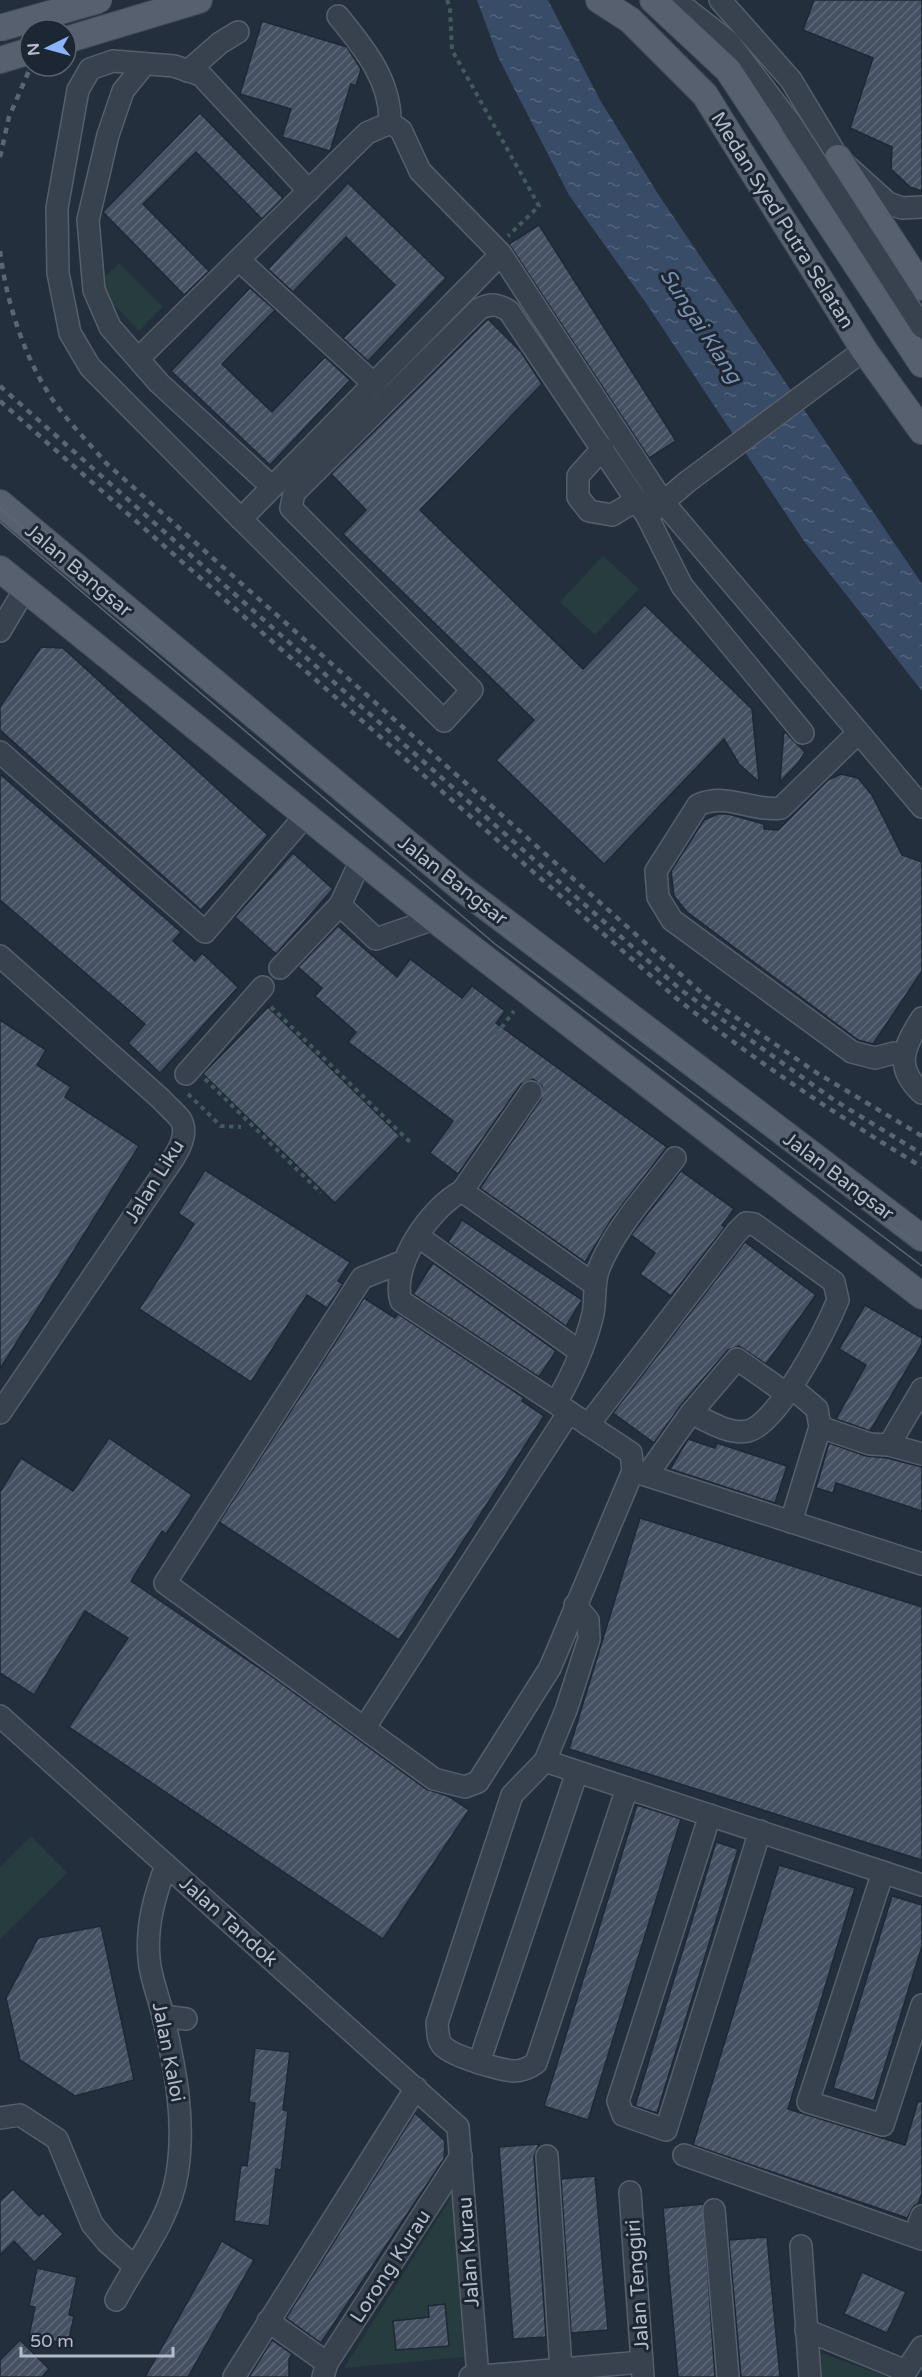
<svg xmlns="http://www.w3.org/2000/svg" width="922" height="2377" viewBox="0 0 922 2377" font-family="'Varela Round',sans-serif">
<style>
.green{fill:#263c3f}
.water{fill:url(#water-ripples)}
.building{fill:url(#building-hatch);stroke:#1f2835;stroke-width:1.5}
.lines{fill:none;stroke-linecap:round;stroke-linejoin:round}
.minor-casing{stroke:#565f6c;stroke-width:24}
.major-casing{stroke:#414a57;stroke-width:28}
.path{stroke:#44595c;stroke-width:4;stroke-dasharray:4.5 4.5;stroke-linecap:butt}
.minor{stroke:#38414e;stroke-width:21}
.major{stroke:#56606e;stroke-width:26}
.tram{stroke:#5a6575;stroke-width:1.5}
.rail{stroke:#5a6575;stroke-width:4.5;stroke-dasharray:6 6;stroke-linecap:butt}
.minor-bridge-casing{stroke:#565f6c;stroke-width:24;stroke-linecap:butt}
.major-bridge-casing{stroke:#414a57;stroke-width:28;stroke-linecap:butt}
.minor-bridge{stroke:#38414e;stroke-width:21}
.major-bridge{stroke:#56606e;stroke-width:26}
.labels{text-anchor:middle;stroke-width:6;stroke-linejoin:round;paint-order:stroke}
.street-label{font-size:20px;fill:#b4bcc9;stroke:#1d2633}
.water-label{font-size:21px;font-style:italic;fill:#7c92b1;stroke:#1d2633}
</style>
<defs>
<pattern id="water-ripples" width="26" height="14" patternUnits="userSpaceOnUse" patternTransform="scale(1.5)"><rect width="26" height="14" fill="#394c67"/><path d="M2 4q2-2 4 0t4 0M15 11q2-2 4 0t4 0" fill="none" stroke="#53647b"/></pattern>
<pattern id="building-hatch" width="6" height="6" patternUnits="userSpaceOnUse" patternTransform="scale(1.5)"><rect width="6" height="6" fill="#455162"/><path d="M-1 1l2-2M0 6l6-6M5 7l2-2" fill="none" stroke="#5d6877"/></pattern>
</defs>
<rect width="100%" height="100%" fill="#242f3e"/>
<g class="green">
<path d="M 119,263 L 163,307 L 139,331 L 96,286 Z"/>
<path d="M 603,556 L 639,589 L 595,635 L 560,602 Z"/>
<path d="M 31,1836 L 67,1873 L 0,1939 L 0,1867 Z"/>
<path d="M 452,2196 L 464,2357 L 344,2368 Z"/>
<path d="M 821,2353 L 888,2377 L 822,2377 Z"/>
</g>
<path class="water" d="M 477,0 L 548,0 L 600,100 L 658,194 L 922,584 L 922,691 L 804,541 L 646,303 L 569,195 L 498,57 Z"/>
<g class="building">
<path d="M 814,0 L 922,0 L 922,191 L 910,187 L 891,169 L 892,147 L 850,128 L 873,58 L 803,30 Z"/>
<path d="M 262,21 L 347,47 L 361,69 L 356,86 L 351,84 L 330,151 L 282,137 L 291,109 L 240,94 Z"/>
<path d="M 200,113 L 283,198 L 262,219 L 196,152 L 143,204 L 209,271 L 184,295 L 103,212 Z"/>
<path d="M 348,183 L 446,278 L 368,361 L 343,338 L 395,285 L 346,237 L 293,292 L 268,269 Z"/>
<path d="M 539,225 L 676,441 L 649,458 L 509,244 Z"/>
<path d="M 250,288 L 275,310 L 222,364 L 272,412 L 325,357 L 350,380 L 270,465 L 171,371 Z"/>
<path d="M 488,319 L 521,352 L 542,384 L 420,510 L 583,669 L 645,605 L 752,709 L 759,782 L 739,764 L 724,739 L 604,864 L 496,760 L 534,720 L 343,534 L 366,510 L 331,474 Z"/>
<path d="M 41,647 L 63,648 L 268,835 L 201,910 L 0,730 L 0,707 Z"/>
<path d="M 784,731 L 805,752 L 799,762 L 780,782 Z"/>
<path d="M 0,774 L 181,932 L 173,941 L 195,961 L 202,953 L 238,987 L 160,1073 L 128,1043 L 145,1024 L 0,900 Z"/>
<path d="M 841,774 L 858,778 L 872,795 L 902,855 L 922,862 L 922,971 L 873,1044 L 858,1040 L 687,912 L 674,896 L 671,871 L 704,820 L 718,814 L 728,814 L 764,824 L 764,829 L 778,830 L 828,780 Z"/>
<path d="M 293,853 L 333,889 L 276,954 L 235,917 Z"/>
<path d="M 338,926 L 397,977 L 410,959 L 462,998 L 472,986 L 505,1011 L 496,1023 L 667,1147 L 613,1217 L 585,1262 L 480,1188 L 541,1099 L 542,1086 L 533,1079 L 521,1084 L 458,1174 L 430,1153 L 453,1121 L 348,1042 L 356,1032 L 315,996 L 322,988 L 298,967 Z"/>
<path d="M 268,1007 L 400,1136 L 335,1203 L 203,1074 Z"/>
<path d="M 0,1020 L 46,1050 L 37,1065 L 71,1087 L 65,1097 L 139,1146 L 0,1369 Z"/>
<path d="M 205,1170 L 350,1262 L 338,1281 L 343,1284 L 327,1308 L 307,1295 L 251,1382 L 139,1309 L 194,1224 L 178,1213 Z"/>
<path d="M 681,1171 L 734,1209 L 722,1225 L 725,1227 L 671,1296 L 640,1274 L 655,1253 L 631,1235 Z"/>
<path d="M 462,1220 L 582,1300 L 566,1326 L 448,1242 Z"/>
<path d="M 745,1242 L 816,1295 L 766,1364 L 739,1346 L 728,1350 L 681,1405 L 654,1443 L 613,1413 Z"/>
<path d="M 433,1263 L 556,1351 L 539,1377 L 413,1294 Z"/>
<path d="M 364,1298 L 395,1318 L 398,1314 L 524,1398 L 522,1401 L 544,1416 L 399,1640 L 219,1522 Z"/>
<path d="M 865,1305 L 922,1338 L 922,1344 L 870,1431 L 836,1419 L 866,1365 L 839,1349 Z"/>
<path d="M 109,1438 L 192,1495 L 166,1534 L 162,1531 L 131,1581 L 271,1676 L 426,1789 L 448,1796 L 469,1810 L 383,1939 L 69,1727 L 128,1638 L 85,1611 L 34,1695 L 0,1673 L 0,1492 L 21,1458 L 73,1491 Z"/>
<path d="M 688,1439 L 715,1448 L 717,1443 L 787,1466 L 775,1503 L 670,1469 Z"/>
<path d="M 829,1443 L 866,1456 L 887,1458 L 922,1467 L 922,1511 L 836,1483 L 833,1493 L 816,1488 Z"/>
<path d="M 640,1518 L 922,1607 L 922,1860 L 569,1749 Z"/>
<path d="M 637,1805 L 681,1819 L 588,2120 L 544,2106 Z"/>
<path d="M 716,1842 L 738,1849 L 657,2113 L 635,2106 Z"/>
<path d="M 779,1865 L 855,1888 L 788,2109 L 905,2145 L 918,2101 L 922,2102 L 922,2193 L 918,2204 L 914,2206 L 907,2218 L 693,2145 Z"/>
<path d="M 892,1896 L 922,1905 L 922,1946 L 874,2101 L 833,2088 Z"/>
<path d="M 101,1926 L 134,2080 L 75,2096 L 20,2060 L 6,1998 L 38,1938 Z"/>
<path d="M 255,2048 L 290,2052 L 283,2110 L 288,2111 L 281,2170 L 276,2169 L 269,2226 L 234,2221 L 241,2165 L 247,2166 L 255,2103 L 249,2102 Z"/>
<path d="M 415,2113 L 445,2141 L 444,2159 L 321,2343 L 286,2318 Z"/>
<path d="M 539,2144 L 534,2157 L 546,2337 L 513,2339 L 499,2147 Z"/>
<path d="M 595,2176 L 608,2330 L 571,2333 L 561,2179 Z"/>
<path d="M 13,2189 L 39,2216 L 43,2213 L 63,2234 L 34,2262 L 14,2241 L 0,2255 L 0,2201 Z"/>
<path d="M 703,2204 L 715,2377 L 678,2377 L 663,2208 Z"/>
<path d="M 767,2237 L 780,2377 L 741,2377 L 729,2240 Z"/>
<path d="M 222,2241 L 254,2260 L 188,2377 L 145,2377 Z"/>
<path d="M 37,2268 L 77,2277 L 69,2315 L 74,2316 L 68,2344 L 29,2336 L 35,2307 L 29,2306 Z"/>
<path d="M 862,2272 L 906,2292 L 887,2333 L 844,2314 Z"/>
<path d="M 445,2304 L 449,2346 L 396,2350 L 393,2321 L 429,2317 L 428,2306 Z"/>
<path d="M 20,2340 L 49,2369 L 42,2377 L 0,2377 L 0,2360 Z"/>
<path d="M 272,2340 L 292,2354 L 289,2359 L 289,2377 L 249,2377 Z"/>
</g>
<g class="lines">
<g class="minor-casing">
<g id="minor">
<path d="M 669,0 L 679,3 L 729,42 L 791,124"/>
<path d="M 720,0 L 791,80 L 838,158 L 888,203 L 902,208 L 922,207"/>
<path d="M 338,16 C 364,48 391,80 390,123"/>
<path d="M 144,65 L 123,91 L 108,135 L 88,220 L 94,290 L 110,327 L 159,383 L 272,487"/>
<path d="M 188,71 L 220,43 L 238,32"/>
<path d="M 501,254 L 663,502 L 922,807"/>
<path d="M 239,260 L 374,384"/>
<path d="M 139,358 L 367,133 L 390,123 L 401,130 L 420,171 L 501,254 L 241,519 L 90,367 L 70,333 L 58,273 L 57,208 L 78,90 L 90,69 L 113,61 L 174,66 L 201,75 L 309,191"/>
<path d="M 603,448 L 578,476 L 578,497 L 589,511 L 612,515 L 637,500"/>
<path d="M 241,519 L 444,721 L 472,690 L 291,508 L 294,493 L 479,309 C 491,303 498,304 509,311 L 647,516"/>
<path d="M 0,631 L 25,589"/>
<path d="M 803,733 L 682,586 L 647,516 L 687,482 L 864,350"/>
<path d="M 858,733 L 781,808 C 752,812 727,792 698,805 L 656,871 L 658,897 L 672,920 L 852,1052 L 875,1058 L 894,1053"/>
<path d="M 0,752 L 205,932 L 306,815"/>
<path d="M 361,860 L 340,905 L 376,939 L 434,919"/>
<path d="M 0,956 L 161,1099 C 167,1106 176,1113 181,1120 C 192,1140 166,1168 156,1184 L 0,1413"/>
<path d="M 280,968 L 340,905"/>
<path d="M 922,1018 C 903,1048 894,1067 922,1093"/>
<path d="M 186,1074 L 263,987"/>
<path d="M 462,1191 L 595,1285"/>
<path d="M 419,1237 L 579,1351"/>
<path d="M 402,1262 L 362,1278 L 165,1583 L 434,1779 L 465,1787 L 478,1782 L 550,1668 L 633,1471 L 631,1453 L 401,1301 C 390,1265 431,1207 462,1191 L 531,1092"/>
<path d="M 791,1387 L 817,1409 L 820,1427 L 791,1522"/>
<path d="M 556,1403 C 571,1377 586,1343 593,1314 C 596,1299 593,1283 599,1268 C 615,1228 649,1192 675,1158"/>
<path d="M 588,1425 L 737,1232 L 746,1223 L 754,1224 L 834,1282 L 838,1300 C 826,1329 778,1424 748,1431 C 729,1435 708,1421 691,1413"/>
<path d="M 820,1427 L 870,1444 L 889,1445 L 922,1454"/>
<path d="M 889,1445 L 922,1389"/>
<path d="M 633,1471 L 922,1564"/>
<path d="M 647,1475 L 691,1413 L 737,1359 L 787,1394"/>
<path d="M 575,1605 L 588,1620 L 589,1639 L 566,1710 L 545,1761 L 512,1795 L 437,2023 C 438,2030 437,2040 443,2046 C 452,2056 499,2070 514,2071 C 523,2071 529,2068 536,2063 L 627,1788"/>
<path d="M 0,1716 L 458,2127 L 478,2377"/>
<path d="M 365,1727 L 569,1412"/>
<path d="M 545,1761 L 922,1885"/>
<path d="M 710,1815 L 618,2101 L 623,2115 L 666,2130 L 760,1831"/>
<path d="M 883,1872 L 808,2102 L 883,2125 L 922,2005"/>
<path d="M 163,2016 L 186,2019"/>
<path d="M 479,2063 L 577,1772"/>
<path d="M 0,2118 L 20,2115 L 57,2139 L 92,2224 L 107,2242 L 134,2266"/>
<path d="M 684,2155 L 922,2239"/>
<path d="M 547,2156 L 561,2369"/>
<path d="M 630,2192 L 643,2377"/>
<path d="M 714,2210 L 728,2377"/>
<path d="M 919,2223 L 922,2216"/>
<path d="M 801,2246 L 810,2377"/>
<path d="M 116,2300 C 137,2260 170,2220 177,2174 C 186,2121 175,2067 163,2016 C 159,1997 150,1977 149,1958 C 146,1925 155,1895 166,1865"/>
<path d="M 268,2321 L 327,2363"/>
<path d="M 806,2330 L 906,2371"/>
<path d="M 234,2377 L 416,2088"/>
<path d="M 323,2377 L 327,2363 L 461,2156"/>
<path d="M 470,2377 L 642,2362"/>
<path d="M 902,2377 L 922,2347"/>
</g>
</g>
<g class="major-casing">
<g id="major">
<path d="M 599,0 L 630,20 L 705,95 L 864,350 L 922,431"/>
<path d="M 653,0 L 728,70 L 922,364"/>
<path d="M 66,40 L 199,0"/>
<path d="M 0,60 L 30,51"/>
<path d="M 838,158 L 922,287"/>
<path d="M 0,503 L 461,888 L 922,1238"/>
<path d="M 0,569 L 434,919 L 922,1296"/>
</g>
</g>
<g class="path">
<path d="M 447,0 L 450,8 L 452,50 L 539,206 L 508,236"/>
<path d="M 271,1007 L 412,1144"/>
<path d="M 496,1035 L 514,1011"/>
<path d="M 205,1079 L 321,1193"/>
<path d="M 188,1094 L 221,1126 L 241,1127"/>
</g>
<use href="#minor" class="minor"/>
<use href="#major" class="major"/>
<g class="tram">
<path d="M 0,508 L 152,639"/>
<path d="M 0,522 L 495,944 L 922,1266"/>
<path d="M 321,784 L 465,904 L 922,1249"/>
</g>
<g class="rail">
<path d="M 52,30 L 72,0"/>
<path d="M 0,157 L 9,117 L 31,66"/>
<path d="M 0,251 C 6,301 25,361 55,403 C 70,424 89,443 106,463 L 705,996 L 817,1073 L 922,1136"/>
<path d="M 0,386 L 681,990 L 834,1100 L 922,1154"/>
<path d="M 0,401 L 676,998 C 754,1060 836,1115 922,1167"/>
</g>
<g class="minor-bridge-casing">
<path id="minor-bridge" d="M 791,124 L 922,327"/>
</g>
<g class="major-bridge-casing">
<path id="major-bridge" d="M 0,28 L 99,0"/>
</g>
<use href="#minor-bridge" class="minor-bridge"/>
<use href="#major-bridge" class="major-bridge"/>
</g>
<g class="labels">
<g class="street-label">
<text transform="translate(783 220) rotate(58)" y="7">Medan Syed Putra Selatan</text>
<text transform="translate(79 570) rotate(40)" y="7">Jalan Bangsar</text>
<text transform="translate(453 880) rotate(38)" y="7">Jalan Bangsar</text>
<text transform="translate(839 1176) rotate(37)" y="7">Jalan Bangsar</text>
<text transform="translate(154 1181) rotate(-58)" y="7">Jalan Liku</text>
<text transform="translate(229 1921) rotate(42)" y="7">Jalan Tandok</text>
<text transform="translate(169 2052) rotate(79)" y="7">Jalan Kaloi</text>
<text transform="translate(468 2252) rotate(-94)" y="7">Jalan Kurau</text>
<text transform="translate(390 2266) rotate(-57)" y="7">Lorong Kurau</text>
<text transform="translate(637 2285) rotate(-94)" y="7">Jalan Tenggiri</text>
</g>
<g class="water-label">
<text transform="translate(701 326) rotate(57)" y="7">Sungai Klang</text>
</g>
</g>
<g transform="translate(48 48) rotate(265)"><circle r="28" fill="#1d2633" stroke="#59626f" stroke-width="1.5"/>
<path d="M0-4.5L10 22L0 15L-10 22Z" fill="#8ab4f8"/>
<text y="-9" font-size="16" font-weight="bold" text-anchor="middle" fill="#b4bcc9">N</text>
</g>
<path d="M21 2347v9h152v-9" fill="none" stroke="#b4bcc9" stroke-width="3"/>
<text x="30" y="2347" font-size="18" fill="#b4bcc9" stroke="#1d2633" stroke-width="4.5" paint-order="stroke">50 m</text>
</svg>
